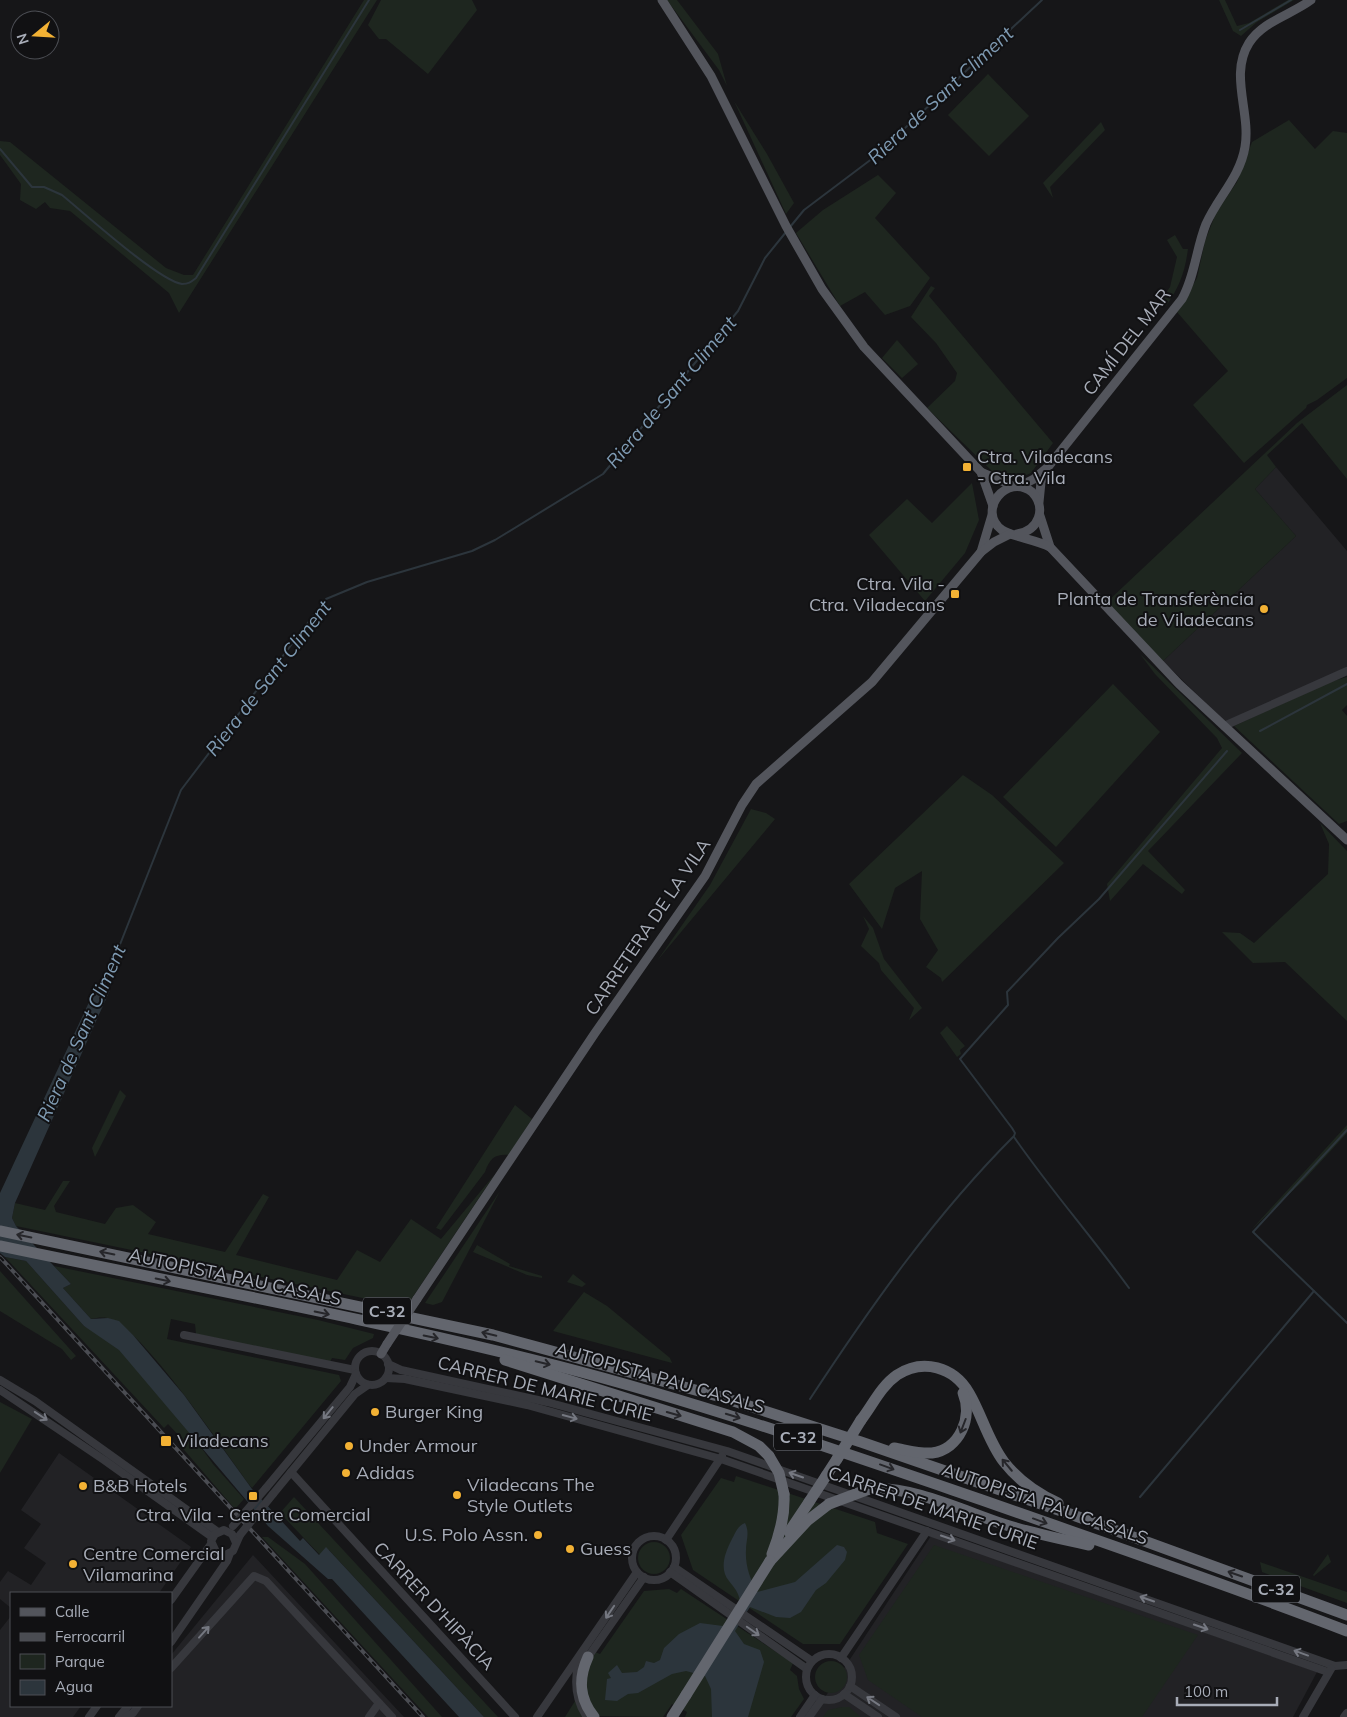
<svg xmlns="http://www.w3.org/2000/svg" width="1347" height="1717" viewBox="0 0 1347 1717" font-family="Mulish,sans-serif">
<style>
.built{fill:#222225}
.green{fill:#1e261f}
.water{fill:#2c353c}
.lines{fill:none;stroke-linecap:round;stroke-linejoin:round}
.stream{stroke:#2c353c;stroke-width:2}
.minor{stroke:#37383d;stroke-width:8}
.major{stroke:#53555c;stroke-width:9}
.highway{stroke:#63666e;stroke-width:11}
.rail-casing{stroke:#4a4c52;stroke-width:4}
.rail{stroke:#111113;stroke-width:2;stroke-dasharray:5.5;stroke-linecap:butt}
.minor-bridge{stroke:#37383d;stroke-width:8}
.major-bridge{stroke:#53555c;stroke-width:9}
.highway-bridge{stroke:#63666e;stroke-width:11}
.oneway{stroke:#26262a}
.oneway2{stroke:#757881}
.poi-dot{fill:#f2b134;stroke:#111113;stroke-width:2}
.labels{text-anchor:middle;stroke-width:4;stroke-linejoin:round;paint-order:stroke}
.shield{fill:#111113;stroke:#7b7e86;stroke-width:1}
.shield-label{font-size:16px;font-weight:bold;fill:#a8adb8}
.street-label{font-size:18px;fill:#a8adb8;stroke:#111113}
.poi-label{font-size:18px;fill:#a8adb8;stroke:#111113;text-anchor:start}
.water-label{font-size:19px;font-style:italic;fill:#7f9bb3;stroke:#111113}
</style>
<rect width="100%" height="100%" fill="#161618"/>
<g class="built">
<path d="M 1276,467 L 1347,551 L 1347,667 L 1226,723 L 1163,661 L 1296,536 L 1255,489 Z"/>
<path d="M 59,1453 L 191,1547 L 159,1593 L 11,1593 L 11,1608 L 0,1599 L 0,1582 L 8,1571 L 31,1585 L 46,1563 L 24,1548 L 41,1524 L 21,1510 Z"/>
<path d="M 931,1536 L 1317,1672 L 1293,1717 L 812,1717 Z"/>
<path d="M 253,1555 L 404,1717 L 120,1717 L 129,1706 L 171,1706 L 171,1655 Z"/>
<path d="M 11,1616 L 11,1706 L 81,1706 L 73,1717 L 0,1717 L 0,1630 Z"/>
</g>
<g class="green">
<path d="M 364,0 L 377,0 L 179,313 L 169,293 L 70,211 L 50,208 L 45,202 L 36,209 L 20,200 L 21,184 L 0,155 L 0,141 L 10,142 L 166,268 L 184,275 L 193,275 Z"/>
<path d="M 381,0 L 472,0 L 477,10 L 428,74 L 386,39 L 379,39 L 368,25 Z"/>
<path d="M 667,0 L 677,0 L 718,54 L 727,86 L 719,70 Z"/>
<path d="M 1219,0 L 1225,0 L 1237,26 L 1249,23 L 1288,0 L 1294,0 L 1257,22 L 1241,36 L 1233,31 Z"/>
<path d="M 988,74 L 1029,116 L 989,156 L 948,115 Z"/>
<path d="M 734,101 L 767,154 L 794,203 L 786,214 Z"/>
<path d="M 1289,120 L 1315,149 L 1333,131 L 1347,133 L 1347,378 L 1317,400 L 1307,405 L 1306,408 L 1244,463 L 1193,405 L 1228,371 L 1177,312 L 1197,278 L 1205,241 L 1216,213 L 1237,182 L 1252,142 Z"/>
<path d="M 1101,122 L 1105,130 L 1050,187 L 1053,198 L 1043,183 Z"/>
<path d="M 878,175 L 896,193 L 875,218 L 930,278 L 910,306 L 885,315 L 865,292 L 840,306 L 796,233 L 823,210 Z"/>
<path d="M 1175,235 L 1183,249 L 1188,249 C 1185,272 1179,288 1166,306 L 1160,302 L 1170,287 L 1177,257 L 1167,240 Z"/>
<path d="M 931,286 L 935,288 L 929,296 L 1053,443 L 1031,473 L 1017,479 L 996,475 L 927,408 L 955,381 L 957,373 L 936,343 L 911,317 Z"/>
<path d="M 897,340 L 918,364 L 902,378 L 882,358 Z"/>
<path d="M 1347,385 L 1347,479 L 1302,423 L 1267,455 L 1276,467 L 1255,489 L 1296,536 L 1163,661 L 1107,602 L 1297,423 Z"/>
<path d="M 972,483 L 979,520 L 965,553 L 925,601 L 869,535 L 907,499 L 932,523 Z"/>
<path d="M 1140,654 L 1242,753 L 1148,851 L 1185,890 L 1182,894 L 1143,864 L 1110,901 L 1107,884 L 1222,748 L 1217,738 L 1155,674 Z"/>
<path d="M 1347,677 L 1347,705 L 1342,710 L 1347,716 L 1347,821 L 1339,824 L 1234,726 L 1330,682 Z"/>
<path d="M 1113,684 L 1160,732 L 1056,847 L 1003,797 Z"/>
<path d="M 963,775 L 992,795 L 1064,863 L 942,982 L 941,978 L 926,967 L 938,950 L 920,919 L 922,871 L 895,888 L 882,929 L 849,884 Z"/>
<path d="M 751,809 L 766,813 L 775,819 L 657,961 L 710,885 Z"/>
<path d="M 1320,823 L 1347,851 L 1347,1021 L 1285,962 L 1253,963 L 1222,932 L 1240,933 L 1254,943 L 1328,874 L 1329,844 Z"/>
<path d="M 863,916 L 873,928 L 884,959 L 922,1008 L 909,1020 L 914,1008 L 881,970 L 879,963 L 861,946 L 869,929 Z"/>
<path d="M 947,1026 L 965,1046 L 960,1050 L 961,1054 L 957,1057 L 940,1033 Z"/>
<path d="M 120,1090 L 126,1096 L 95,1157 L 92,1148 Z"/>
<path d="M 515,1105 L 532,1119 L 509,1155 C 495,1154 490,1158 485,1172 L 441,1230 L 436,1228 Z"/>
<path d="M 1347,1125 L 1347,1133 L 1304,1180 L 1251,1230 Z"/>
<path d="M 495,1174 L 406,1307 L 16,1226 L 12,1218 L 15,1203 L 45,1210 L 63,1181 L 70,1181 L 54,1206 L 56,1212 L 105,1224 L 116,1208 L 133,1205 L 156,1222 L 148,1234 L 225,1252 L 263,1194 L 269,1197 L 236,1255 L 337,1280 L 357,1250 L 380,1262 L 411,1219 L 441,1239 Z"/>
<path d="M 500,1191 L 442,1302 L 433,1305 L 425,1303 Z"/>
<path d="M 477,1245 L 510,1264 L 509,1266 L 542,1276 L 542,1278 L 527,1275 L 473,1252 Z"/>
<path d="M 5,1257 L 26,1261 L 84,1326 L 117,1342 L 162,1393 L 213,1464 L 244,1499 L 235,1509 L 179,1444 L 183,1440 L 168,1424 L 164,1428 Z"/>
<path d="M 54,1266 L 318,1320 L 374,1334 L 373,1338 L 353,1348 L 345,1360 L 332,1358 L 330,1362 L 196,1334 L 195,1324 L 171,1319 L 167,1339 L 339,1375 L 341,1381 L 252,1488 C 227,1456 141,1324 107,1318 C 102,1317 96,1318 91,1319 L 63,1288 L 71,1284 Z"/>
<path d="M 0,1271 L 76,1356 L 71,1360 L 62,1349 L 0,1311 Z"/>
<path d="M 573,1274 L 586,1284 L 582,1287 L 567,1282 Z"/>
<path d="M 584,1292 L 607,1306 L 670,1358 L 672,1363 L 553,1331 Z"/>
<path d="M 0,1402 L 32,1419 L 0,1473 Z"/>
<path d="M 736,1476 L 875,1522 L 877,1533 L 908,1544 L 840,1644 L 803,1644 L 693,1570 L 681,1535 L 721,1478 L 734,1482 Z"/>
<path d="M 294,1497 L 498,1717 L 484,1717 L 329,1550 L 322,1557 L 280,1513 Z"/>
<path d="M 262,1537 L 268,1537 L 305,1564 L 442,1717 L 428,1717 Z"/>
<circle cx="654" cy="1558" r="16"/>
<path d="M 934,1545 L 1198,1635 L 1142,1717 L 922,1717 L 868,1680 L 859,1655 Z"/>
<path d="M 1328,1554 L 1331,1562 L 1314,1576 L 1313,1575 Z"/>
<path d="M 1260,1562 L 1347,1592 L 1347,1603 L 1262,1572 Z"/>
<path d="M 669,1589 L 677,1593 L 681,1589 L 793,1663 L 790,1670 L 797,1676 L 799,1689 L 804,1699 L 791,1717 L 685,1717 L 687,1712 L 672,1704 L 663,1717 L 599,1716 C 582,1692 580,1678 595,1652 L 600,1654 L 644,1591 Z"/>
<circle cx="831" cy="1677" r="16"/>
<path d="M 575,1701 L 584,1717 L 565,1717 Z"/>
<path d="M 842,1707 L 849,1707 L 861,1717 L 823,1717 L 828,1710 Z"/>
</g>
<g class="water">
<path d="M 97,985 L 110,990 L 15,1203 L 12,1218 L 16,1226 L 71,1284 L 63,1288 L 91,1319 L 108,1318 L 119,1321 L 133,1335 L 184,1395 L 252,1489 L 300,1541 L 303,1538 L 319,1555 L 326,1547 L 484,1717 L 459,1717 L 332,1579 L 328,1579 L 268,1526 L 119,1350 L 84,1326 L 26,1261 L 5,1257 L 0,1253 L 0,1193 Z"/>
<path d="M 745,1523 C 750,1533 746,1540 746,1550 C 745,1565 750,1579 757,1592 L 795,1582 L 837,1545 L 844,1547 L 847,1552 L 845,1560 L 826,1583 L 816,1590 L 801,1612 L 790,1618 L 776,1617 L 750,1607 L 735,1631 L 744,1644 L 760,1650 L 764,1662 L 748,1717 L 712,1717 L 711,1689 L 705,1676 L 686,1671 L 672,1674 L 638,1693 L 628,1694 L 617,1701 L 605,1700 L 607,1679 L 611,1678 L 608,1673 L 617,1665 L 622,1673 L 637,1672 L 644,1667 L 646,1661 L 654,1663 L 660,1660 L 664,1648 L 679,1634 L 700,1623 L 723,1626 L 740,1601 C 738,1591 735,1589 729,1581 C 719,1569 725,1553 731,1541 C 735,1534 737,1526 745,1523 Z"/>
</g>
<g class="lines">
<g class="stream">
<path d="M 1240,30 L 1291,0"/>
<path d="M 0,149 L 32,187 L 44,187 L 62,195 C 84,213 159,281 182,284 C 189,284 191,282 196,278 L 369,0"/>
<path d="M 790,227 L 804,210 L 873,158 L 1042,0"/>
<path d="M 1260,731 L 1347,684"/>
<path d="M 102,990 L 181,790 L 326,599 L 367,582 L 472,551 L 495,540 L 603,474 L 738,311 L 765,258 L 786,232"/>
<path d="M 1014,1137 C 1050,1189 1092,1237 1129,1288"/>
<path d="M 1314,1291 L 1253,1232 L 1347,1130"/>
<path d="M 810,1399 C 871,1306 935,1215 1014,1136 L 1015,1133 L 1012,1128 L 960,1059 L 1008,1005 L 1007,992 L 1058,938 L 1099,899 L 1227,751"/>
<path d="M 1140,1497 L 1314,1291 L 1347,1323"/>
</g>
<g class="minor">
<path d="M 1224,726 L 1347,671"/>
<path d="M 184,1335 L 355,1370"/>
<circle cx="372" cy="1368" r="17"/>
<path d="M 388,1364 L 401,1370 L 547,1402 L 727,1451 L 1335,1666 L 1347,1665"/>
<path d="M 386,1378 L 405,1379 L 527,1405 L 721,1459 L 1328,1672"/>
<path d="M 0,1380 L 35,1401 L 218,1532"/>
<path d="M 0,1390 L 104,1460 L 212,1537"/>
<path d="M 291,1472 L 515,1717"/>
<path d="M 266,1488 L 350,1387 L 356,1374"/>
<path d="M 273,1494 L 355,1394 L 368,1385"/>
<circle cx="654" cy="1558" r="22"/>
<path d="M 666,1540 L 722,1456"/>
<path d="M 236,1543 L 232,1534 L 224,1530 L 215,1534 L 211,1541 L 216,1552 L 225,1555 L 233,1551 L 240,1535"/>
<path d="M 674,1567 L 812,1661"/>
<path d="M 670,1572 L 807,1669"/>
<path d="M 171,1600 L 211,1544"/>
<path d="M 171,1642 L 227,1561 L 230,1553"/>
<circle cx="829" cy="1677" r="23"/>
<path d="M 588,1657 L 644,1577"/>
<path d="M 841,1658 L 927,1531"/>
<path d="M 579,1660 C 574,1680 575,1700 587,1717"/>
<path d="M 171,1668 L 254,1576 L 266,1581 L 392,1717"/>
<path d="M 850,1686 L 896,1717"/>
<path d="M 844,1694 L 878,1717"/>
<path d="M 89,1717 L 97,1706"/>
<path d="M 119,1717 L 128,1706"/>
<path d="M 126,1717 L 133,1713 L 138,1706"/>
<path d="M 369,1717 L 379,1703"/>
<path d="M 537,1717 L 637,1572"/>
<path d="M 800,1717 L 815,1695"/>
<path d="M 809,1717 L 822,1699"/>
<path d="M 1303,1717 L 1331,1669"/>
<path d="M 1344,1717 L 1347,1713"/>
</g>
<g class="major">
<path d="M 662,0 L 711,76 L 786,226 L 822,289 L 864,347 L 981,472 L 993,506"/>
<path d="M 981,472 L 1013,486"/>
<path d="M 1020,486 L 1034,479 L 1048,467 L 1182,299 C 1195,276 1196,249 1206,224 C 1218,197 1240,177 1245,147 C 1251,112 1229,75 1249,43 C 1263,21 1291,15 1311,0"/>
<path d="M 1039,502 L 1041,482 L 1046,472"/>
<path d="M 1040,516 L 1050,547"/>
<path d="M 1017,534 C 1039,531 1047,508 1032,492 C 1007,472 976,511 1002,530 C 1010,536 1037,540 1050,547 L 1179,684 L 1347,840"/>
<path d="M 981,552 L 992,515"/>
<path d="M 417,1299 L 595,1033 L 705,876 L 742,805 L 756,784 L 872,682 L 981,552 L 994,542 L 1010,534"/>
<path d="M 381,1354 L 387,1344"/>
</g>
<g class="highway">
<path d="M 0,1231 L 493,1335 L 721,1397 L 861,1442 L 1073,1515 L 1347,1615"/>
<path d="M 0,1246 C 186,1285 374,1319 558,1366 C 702,1403 842,1452 982,1500 C 1104,1543 1226,1584 1347,1631"/>
<path d="M 505,1360 L 733,1432 L 759,1446 L 769,1456"/>
<path d="M 861,1420 C 872,1406 881,1386 897,1375 C 923,1358 954,1367 969,1393 C 982,1415 988,1441 1004,1462 C 1018,1480 1036,1493 1058,1503"/>
<path d="M 894,1448 C 906,1450 920,1454 932,1453 C 960,1449 973,1417 963,1393"/>
<path d="M 826,1476 L 837,1459"/>
<path d="M 869,1489 C 909,1485 964,1511 1003,1524 C 1031,1533 1060,1539 1089,1545"/>
<path d="M 789,1532 L 809,1502"/>
<path d="M 772,1554 C 780,1534 785,1516 784,1494"/>
<path d="M 770,1561 L 807,1521 L 829,1504"/>
<path d="M 588,1657 C 578,1679 579,1698 594,1717"/>
<path d="M 672,1717 L 686,1695"/>
</g>
<g class="rail-casing">
<path id="rail" d="M 0,1257 L 423,1717"/>
</g>
<use href="#rail" class="rail"/>
<g class="minor-bridge">
<path d="M 233,1526 L 266,1488"/>
<path d="M 240,1535 L 273,1494"/>
</g>
<path class="major-bridge" d="M 387,1344 L 417,1299"/>
<g class="highway-bridge">
<path d="M 769,1456 L 779,1473 L 784,1494"/>
<path d="M 837,1459 L 861,1420"/>
<path d="M 809,1502 L 826,1476"/>
<path d="M 829,1504 L 869,1489"/>
<path d="M 686,1695 L 770,1561"/>
</g>
</g>
<defs><path id="oneway-shaft" d="M-6 0H5M1.5-3L5.5 0L1.5 3" fill="none" stroke-width="1.6" stroke-linecap="round" stroke-linejoin="round" transform="scale(1.25)"/></defs>
<g class="oneway">
<use href="#oneway-shaft" transform="translate(24 1236) rotate(-168)"/>
<use href="#oneway-shaft" transform="translate(107 1253) rotate(-168)"/>
<use href="#oneway-shaft" transform="translate(163 1280) rotate(12)"/>
<use href="#oneway-shaft" transform="translate(322 1313) rotate(12)"/>
<use href="#oneway-shaft" transform="translate(489 1334) rotate(-167)"/>
<use href="#oneway-shaft" transform="translate(431 1337) rotate(12)"/>
<use href="#oneway-shaft" transform="translate(543 1363) rotate(13)"/>
<use href="#oneway-shaft" transform="translate(674 1414) rotate(16)"/>
<use href="#oneway-shaft" transform="translate(733 1416) rotate(17)"/>
<use href="#oneway-shaft" transform="translate(963 1426) rotate(111)"/>
<use href="#oneway-shaft" transform="translate(1007 1465) rotate(-130)"/>
<use href="#oneway-shaft" transform="translate(887 1467) rotate(20)"/>
<use href="#oneway-shaft" transform="translate(1040 1521) rotate(20)"/>
<use href="#oneway-shaft" transform="translate(1235 1574) rotate(-161)"/>
</g>
<g class="oneway2">
<use href="#oneway-shaft" transform="translate(328 1413) rotate(129)"/>
<use href="#oneway-shaft" transform="translate(41 1416) rotate(34)"/>
<use href="#oneway-shaft" transform="translate(570 1417) rotate(15)"/>
<use href="#oneway-shaft" transform="translate(796 1475) rotate(-161)"/>
<use href="#oneway-shaft" transform="translate(948 1538) rotate(19)"/>
<use href="#oneway-shaft" transform="translate(1147 1599) rotate(-161)"/>
<use href="#oneway-shaft" transform="translate(610 1612) rotate(124)"/>
<use href="#oneway-shaft" transform="translate(1201 1627) rotate(19)"/>
<use href="#oneway-shaft" transform="translate(753 1631) rotate(35)"/>
<use href="#oneway-shaft" transform="translate(204 1632) rotate(-48)"/>
<use href="#oneway-shaft" transform="translate(1301 1653) rotate(-160)"/>
<use href="#oneway-shaft" transform="translate(873 1701) rotate(-146)"/>
</g>
<g class="poi-dot">
<rect x="962" y="462" width="10" height="10" rx="2.5"/>
<rect x="950" y="589" width="10" height="10" rx="2.5"/>
<circle cx="1264" cy="609" r="5"/>
<circle cx="375" cy="1412" r="5"/>
<rect x="160" y="1435" width="12" height="12" rx="2.5"/>
<circle cx="349" cy="1446" r="5"/>
<circle cx="346" cy="1473" r="5"/>
<circle cx="83" cy="1486" r="5"/>
<circle cx="457" cy="1495" r="5"/>
<rect x="248" y="1491" width="10" height="10" rx="2.5"/>
<circle cx="538" cy="1535" r="5"/>
<circle cx="570" cy="1549" r="5"/>
<circle cx="73" cy="1564" r="5"/>
</g>
<g class="labels">
<g class="shield">
<rect x="363" y="1297.5" width="48" height="27" rx="4"/>
<rect x="774" y="1423.5" width="48" height="27" rx="4"/>
<rect x="1252" y="1575.5" width="48" height="27" rx="4"/>
</g>
<g class="shield-label">
<text x="387" y="1317">C-32</text>
<text x="798" y="1443">C-32</text>
<text x="1276" y="1595">C-32</text>
</g>
<g class="street-label">
<text transform="translate(1127 342) rotate(-52)" y="6">CAMÍ DEL MAR</text>
<text transform="translate(648 927) rotate(-56)" y="6">CARRETERA DE LA VILA</text>
<text transform="translate(235 1277) rotate(12)" y="6">AUTOPISTA PAU CASALS</text>
<text transform="translate(660 1378) rotate(16)" y="6">AUTOPISTA PAU CASALS</text>
<text transform="translate(545 1389) rotate(14)" y="6">CARRER DE MARIE CURIE</text>
<text transform="translate(1045 1504) rotate(19)" y="6">AUTOPISTA PAU CASALS</text>
<text transform="translate(933 1508) rotate(19)" y="6">CARRER DE MARIE CURIE</text>
<text transform="translate(434 1606) rotate(47)" y="6">CARRER D'HIPÀCIA</text>
</g>
<g class="poi-label">
<text x="977" y="463">Ctra. Viladecans<tspan x="977" dy="21">- Ctra. Vila</tspan></text>
<text x="945" y="590" text-anchor="end">Ctra. Vila -<tspan x="945" dy="21">Ctra. Viladecans</tspan></text>
<text x="1254" y="605" text-anchor="end">Planta de Transferència<tspan x="1254" dy="21">de Viladecans</tspan></text>
<text x="385" y="1418">Burger King</text>
<text x="177" y="1447">Viladecans</text>
<text x="359" y="1452">Under Armour</text>
<text x="356" y="1479">Adidas</text>
<text x="467" y="1491">Viladecans The<tspan x="467" dy="21">Style Outlets</tspan></text>
<text x="93" y="1492">B&amp;B Hotels</text>
<text x="253" y="1521" text-anchor="middle">Ctra. Vila - Centre Comercial</text>
<text x="528" y="1541" text-anchor="end">U.S. Polo Assn.</text>
<text x="580" y="1555">Guess</text>
<text x="83" y="1560">Centre Comercial<tspan x="83" dy="21">Vilamarina</tspan></text>
</g>
<g class="water-label">
<text transform="translate(940 95) rotate(-43)" y="7">Riera de Sant Climent</text>
<text transform="translate(671 392) rotate(-50)" y="7">Riera de Sant Climent</text>
<text transform="translate(268 678) rotate(-52)" y="7">Riera de Sant Climent</text>
<text transform="translate(81 1033) rotate(-66)" y="7">Riera de Sant Climent</text>
</g>
</g>
<rect x="10" y="1592" width="162" height="115" fill="#111113" stroke="#4d4f55"/>
<rect x="20" y="1608" width="25" height="8" fill="#53555c" stroke="#4d4f55"/>
<text x="55" y="1617" font-size="15" fill="#a8adb8">Calle</text>
<rect x="20" y="1633" width="25" height="8" fill="#4a4c52" stroke="#4d4f55"/>
<text x="55" y="1642" font-size="15" fill="#a8adb8">Ferrocarril</text>
<rect x="20" y="1654" width="25" height="15" fill="#1e261f" stroke="#4d4f55"/>
<text x="55" y="1667" font-size="15" fill="#a8adb8">Parque</text>
<rect x="20" y="1680" width="25" height="15" fill="#2c353c" stroke="#4d4f55"/>
<text x="55" y="1692" font-size="15" fill="#a8adb8">Agua</text>
<g transform="translate(35 35) rotate(252)"><circle r="24" fill="#111113" stroke="#4d4f55"/>
<path d="M0-4L9 19L0 12L-9 19Z" fill="#f2b134"/>
<text y="-8" font-size="14" font-weight="bold" text-anchor="middle" fill="#a8adb8">N</text>
</g>
<path d="M1177 1697v8h100v-8" fill="none" stroke="#a8adb8" stroke-width="2.5"/>
<text x="1184" y="1697" font-size="15" fill="#a8adb8" stroke="#111113" stroke-width="4" paint-order="stroke">100 m</text>
</svg>
